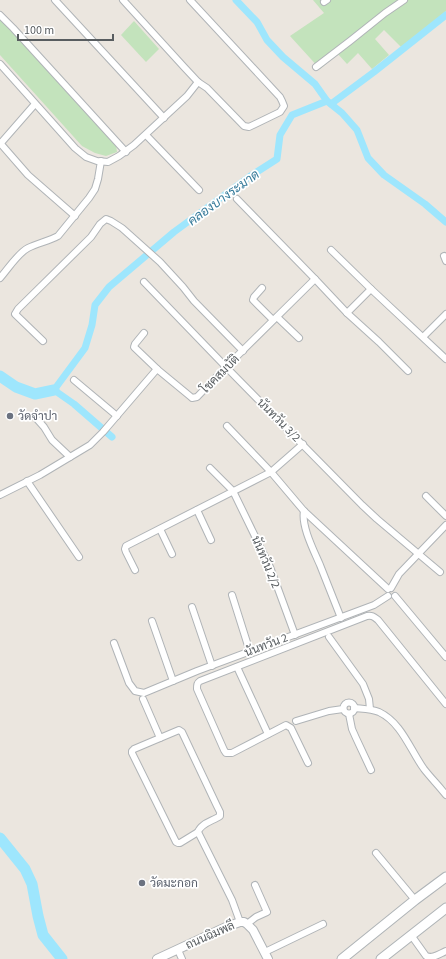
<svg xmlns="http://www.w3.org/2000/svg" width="446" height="959" viewBox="0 0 446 959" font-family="'Source Sans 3',Sarabun,sans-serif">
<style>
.green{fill:#c3e3bc}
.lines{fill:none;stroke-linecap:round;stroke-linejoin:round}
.canal{stroke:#9ee6fd;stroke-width:7}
.river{stroke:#9ee6fd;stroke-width:11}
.minor-casing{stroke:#b0b4b7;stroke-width:8}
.tertiary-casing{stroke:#b0b4b7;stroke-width:10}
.secondary-casing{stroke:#afb4b7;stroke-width:11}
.minor{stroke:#fff;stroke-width:6}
.tertiary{stroke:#fff;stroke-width:8}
.secondary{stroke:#fff;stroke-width:9}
.worship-dot{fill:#6b7280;stroke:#fff;stroke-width:1.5}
.labels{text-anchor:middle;stroke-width:3.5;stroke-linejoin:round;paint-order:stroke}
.street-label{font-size:12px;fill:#585d60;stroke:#fff}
.worship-label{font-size:12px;fill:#5b616d;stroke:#fff;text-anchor:start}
.water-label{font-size:13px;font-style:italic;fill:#387c9b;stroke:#fff}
</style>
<rect width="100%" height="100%" fill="#ebe6df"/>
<g class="green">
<path d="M 313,0 L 446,0 L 446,11 L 422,32 L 401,47 L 384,30 L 375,39 L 389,55 L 372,69 L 358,53 L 347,64 L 338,54 L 320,69 L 290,36 L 324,13 Z"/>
<path d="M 0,19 L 14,32 L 116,145 L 117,152 L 106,156 L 95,153 L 82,146 L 0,55 Z"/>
<path d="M 134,21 L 159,49 L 146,62 L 121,35 Z"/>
</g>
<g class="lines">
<g class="canal">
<path d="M 236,0 L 257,22 L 267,40 L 283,57 L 315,84 L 327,101 L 342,113 L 357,130 L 368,158 L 384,175 L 425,204 L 446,222"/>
<path d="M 331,104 L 374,72 L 446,15"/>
<path d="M 112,437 L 74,404 L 54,390 L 85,348 L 92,325 L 95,305 L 109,287 L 174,232 L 249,177 L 277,159 L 280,135 L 292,115 L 327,101"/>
</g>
<g class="river">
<path d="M 0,376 L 16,387 L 35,394 L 54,390"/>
<path d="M 0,838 L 25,869 L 32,884 L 38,916 L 43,935 L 62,959"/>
</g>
<g class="minor-casing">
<g id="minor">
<path d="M 55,0 L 164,118"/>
<path d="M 123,0 L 184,67 L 198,82 L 207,88 L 244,126 L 249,127 L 280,112 L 284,106 L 282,101 L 280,97 L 190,0"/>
<path d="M 324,2 L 327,0"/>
<path d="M 0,15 L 13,28 L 126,152"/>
<path d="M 0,64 L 75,148 L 86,157 L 97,161 L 108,162 L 119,156 L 134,145 L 187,96 L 198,82"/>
<path d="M 316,67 L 350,41 L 385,13 L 404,0"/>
<path d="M 146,135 L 199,190"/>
<path d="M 0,143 L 28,175 L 75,216"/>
<path d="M 0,144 L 35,104"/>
<path d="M 237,199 L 315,279"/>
<path d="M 331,250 L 371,289 L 446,359"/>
<path d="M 444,256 L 446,261"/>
<path d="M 0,278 C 8,269 18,253 28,248 C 38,243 49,241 58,236 L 89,198 L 95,189 L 98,179 L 101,161"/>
<path d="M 144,282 L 226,367 L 362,505 L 377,519 L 440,572"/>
<path d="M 262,288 L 254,297 L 253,300 L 273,320"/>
<path d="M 347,313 L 379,342 L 408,371"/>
<path d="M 277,317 L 299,338"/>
<path d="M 144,333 L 135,344 L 134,347 L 157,369"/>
<path d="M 423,337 L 446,314"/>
<path d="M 43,341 L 15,314 L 18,309 L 91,237 L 100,224 L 106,219 L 111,221 L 122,228 L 160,262 L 183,287 L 194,301 L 243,351"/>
<path d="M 74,380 L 117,416"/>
<path d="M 36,418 L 44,427 L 52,440 L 70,457"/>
<path d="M 227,426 L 271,472 L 304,511 L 388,589"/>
<path d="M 210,468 L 233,491 L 270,567 L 295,635"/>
<path d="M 27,481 L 79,557"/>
<path d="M 0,495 L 40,475 L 90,445 L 103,432 L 157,369 L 191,397 L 192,398 L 197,397 L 226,367 L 315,279 L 347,313 L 371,289"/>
<path d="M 426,496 L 446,516"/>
<path d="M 197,510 L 211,540"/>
<path d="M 304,511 C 301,526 314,551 320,565 C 327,583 334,600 341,618"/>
<path d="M 160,529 L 172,554"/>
<path d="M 135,570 L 126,552 L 125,549 L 126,546 L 271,472 L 303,444"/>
<path d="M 391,588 L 399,574 L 446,525"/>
<path d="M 232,595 L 250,652"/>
<path d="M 395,596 L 446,657"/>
<path d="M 192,607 L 212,666"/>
<path d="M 152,621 L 173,681"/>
<path d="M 329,637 L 363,684 L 369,699 L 370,709"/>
<path d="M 114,643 L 129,683 L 135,691 L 144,693 L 197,671 L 374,605 L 388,596"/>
<path d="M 237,667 L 268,734"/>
<path d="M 143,699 L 160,738 L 179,730 L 182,732 L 217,806 L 220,812 L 220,816 C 213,821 201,823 198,832 L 232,900 L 240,922"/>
<circle cx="349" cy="708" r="5.5"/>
<path d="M 354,708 C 363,709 371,709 379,712 C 402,723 410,750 424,769 C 431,778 439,786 446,795"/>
<path d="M 349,714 L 352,729 L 356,738 L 371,770"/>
<path d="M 296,721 L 329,711 L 343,709"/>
<path d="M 160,738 L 134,749 L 132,751 L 132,753 L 176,842 L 178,843 L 180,843 L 198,832"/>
<path d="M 308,763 L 291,728 L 286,725 L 232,753 L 226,753 L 224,750 L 197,689 C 197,685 197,683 200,681 L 367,616 C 372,615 374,617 378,620 L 446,704"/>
<path d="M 376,853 L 415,900"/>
<path d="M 247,924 L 256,917 L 267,912 L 255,885"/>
<path d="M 411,935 L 426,956 C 433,959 439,954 446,951"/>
<path d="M 178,950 L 182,959"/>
<path d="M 265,952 L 323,924"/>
</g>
</g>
<g class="tertiary-casing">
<path id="tertiary" d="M 157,959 L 226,927 L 240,922 L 244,922 L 247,924 L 253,930 L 268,959"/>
</g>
<g class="secondary-casing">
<g id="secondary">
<path d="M 342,959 L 415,900 L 446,877"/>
<path d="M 381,959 L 446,908"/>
</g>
</g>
<use href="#minor" class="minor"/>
<use href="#tertiary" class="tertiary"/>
<use href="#secondary" class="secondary"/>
</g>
<g class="worship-dot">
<circle cx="10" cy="416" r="4"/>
<circle cx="142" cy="883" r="4"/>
</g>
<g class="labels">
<g class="street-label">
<text transform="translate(220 374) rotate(-45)" y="4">โชคสมบัติ</text>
<text transform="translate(279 420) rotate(45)" y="4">นันทวัน 3/2</text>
<text transform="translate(266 562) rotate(67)" y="4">นันทวัน 2/2</text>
<text transform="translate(266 645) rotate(-21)" y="4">นันทวัน 2</text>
<text transform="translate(210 935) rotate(-24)" y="4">ถนนฉิมพลี</text>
</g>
<g class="worship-label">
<text x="18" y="420">วัดจำปา</text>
<text x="150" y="887">วัดมะกอก</text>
</g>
<g class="water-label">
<text transform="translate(223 197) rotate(-36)" y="5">คลองบางระมาด</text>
</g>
</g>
<path d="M18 34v6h95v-6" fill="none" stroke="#585d60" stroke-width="2"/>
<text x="24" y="34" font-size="12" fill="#585d60" stroke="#ffffff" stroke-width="3" paint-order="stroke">100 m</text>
</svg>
